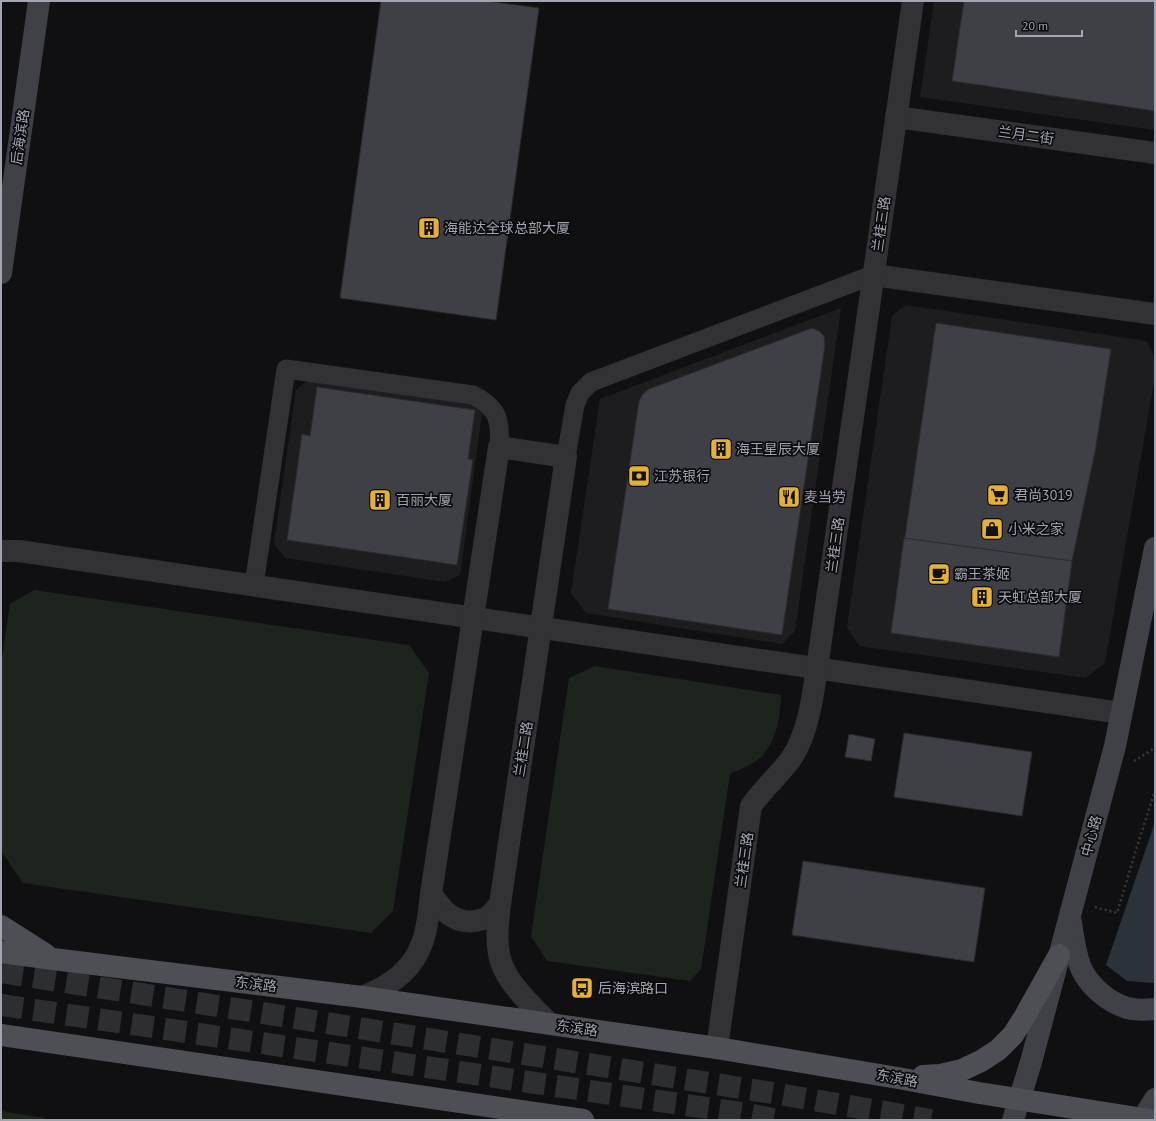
<svg xmlns="http://www.w3.org/2000/svg" width="1156" height="1121" viewBox="0 0 1156 1121" font-family="'PT Sans','Noto Sans SC',sans-serif">
<style>
.built{fill:#1d1c1f}
.green{fill:#1d241e}
.water{fill:#2b3239}
.building{fill:#3f4045;stroke:#2b2a2e}
.lines{fill:none;stroke-linecap:round;stroke-linejoin:round}
.motorway-tunnel{stroke:#2d2e32;stroke-width:22;stroke-dasharray:22 11;stroke-linecap:butt}
.path{stroke:#38393d;stroke-width:2.5;stroke-dasharray:2 3;stroke-linecap:butt}
.minor{stroke:#323236;stroke-width:19}
.tertiary{stroke:#323236;stroke-width:22}
.secondary{stroke:#404146;stroke-width:22}
.primary{stroke:#4e4f55;stroke-width:22}
.labels{text-anchor:middle;stroke-width:3.5;stroke-linejoin:round;paint-order:stroke}
.street-label{font-size:14px;fill:#a2a6b2;stroke:#0b0b0d}
.poi-label{font-size:14px;fill:#a2a6b2;stroke:#0b0b0d;text-anchor:start}
</style>
<rect width="100%" height="100%" fill="#101012"/>
<g class="built">
<path d="M 934,1 L 1155,1 L 1155,130 L 920,97 Z"/>
<path d="M 906,305 L 1147,341 L 1155,358 L 1155,376 L 1105,663 L 1086,678 L 859,646 L 847,627 L 892,316 Z"/>
<path d="M 841,308 L 795,631 L 782,644 L 586,613 L 571,593 L 600,399 Z"/>
<path d="M 309,379 L 473,402 L 482,414 L 460,575 L 445,582 L 285,558 L 274,543 L 296,390 Z"/>
</g>
<g class="green">
<path d="M 34,590 L 409,645 L 429,673 L 393,911 L 371,933 L 23,883 L 1,851 L 1,664 L 10,604 Z"/>
<path d="M 595,666 L 781,695 C 780,717 777,741 761,757 C 753,765 740,769 730,774 L 701,969 L 690,981 L 547,961 L 531,936 L 569,678 Z"/>
<path d="M 1,1111 L 45,1118 L 45,1120 L 1,1120 Z"/>
</g>
<path class="water" d="M 1155,822 L 1155,980 L 1154,983 L 1127,981 L 1106,965 Z"/>
<g class="building">
<path d="M 381,1 L 486,1 L 539,8 L 496,320 L 340,298 Z"/>
<path d="M 964,1 L 1155,1 L 1155,111 L 952,81 Z"/>
<path d="M 936,323 L 1111,349 L 1095,452 L 1072,561 L 1059,657 L 891,633 Z"/>
<path d="M 812,328 L 819,331 L 824,336 L 825,345 L 782,635 L 608,609 L 639,401 L 643,394 L 649,389 Z"/>
<path d="M 317,387 L 475,410 L 468,459 L 473,460 L 457,565 L 287,540 L 302,434 L 310,436 Z"/>
<path d="M 904,538 L 1072,561 L 1059,657 L 891,633 Z"/>
<path d="M 904,733 L 1032,752 L 1022,816 L 894,797 Z"/>
<path d="M 849,734 L 875,739 L 871,761 L 845,757 Z"/>
<path d="M 803,861 L 985,888 L 974,962 L 792,935 Z"/>
</g>
<g class="lines">
<g class="motorway-tunnel">
<path d="M 1,972 L 773,1093 L 931,1120"/>
<path d="M 1,1005 L 748,1114 L 777,1120"/>
</g>
<g class="path">
<path d="M 1134,761 L 1155,748"/>
<path d="M 1095,907 L 1117,913 L 1139,840 L 1155,791"/>
</g>
<g class="minor">
<path d="M 566,457 L 575,405 L 580,393 L 591,382 L 873,275"/>
<path d="M 254,585 L 286,369 L 473,395 C 498,408 501,420 499,447"/>
</g>
<g class="tertiary">
<path d="M 896,117 L 1155,153"/>
<path d="M 873,275 L 1155,314"/>
<path d="M 1,551 L 19,551 L 1121,713"/>
<path d="M 431,894 C 437,902 444,913 453,917 C 463,923 479,923 489,916 C 493,913 496,908 500,904"/>
<path d="M 362,997 C 388,987 413,970 422,943 C 428,928 429,910 431,894 L 499,447 L 566,457 L 500,904 C 498,923 495,943 501,962 C 508,984 534,1008 550,1024"/>
<path d="M 717,1048 L 751,806 C 763,789 779,775 791,759 C 808,734 813,696 817,668 L 913,1"/>
</g>
<g class="secondary">
<path d="M 1,273 L 39,1"/>
<path d="M 1071,922 C 1073,937 1075,953 1081,968 C 1089,986 1108,1002 1127,1008 C 1135,1010 1146,1010 1155,1009"/>
<path d="M 1013,1120 L 1031,1062 L 1115,746 L 1155,548"/>
<path d="M 1142,1120 L 1155,1099"/>
</g>
<g class="primary">
<path d="M 1,926 L 45,954"/>
<path d="M 1,952 L 53,959 L 362,997 L 717,1048 L 898,1078 L 979,1093 L 1150,1120"/>
<path d="M 1,1035 L 583,1120"/>
<path d="M 923,1076 L 940,1075 L 962,1070 L 981,1061 L 998,1050 L 1013,1035 L 1025,1016 L 1059,955"/>
</g>
</g>
<defs>
<g id="building-square" transform="scale(1.15)"><rect x="-9" y="-9" width="18" height="18" rx="4" fill="#e5b135" stroke="#0b0b0d"/><path d="M-4-6H4V6H1V3H-1V6H-4ZM-2.5-4.3h1.7v1.8h-1.7ZM.8-4.3h1.7v1.8H.8ZM-2.5-1h1.7V.8h-1.7ZM.8-1h1.7V.8H.8Z" fill="#111"/></g>
<g id="bank-square" transform="scale(1.15)"><rect x="-9" y="-9" width="18" height="18" rx="4" fill="#e5b135" stroke="#0b0b0d"/><path d="M-6-4H6V4H-6ZM0-2.3a2.3 2.3 0 1 0 0 4.6a2.3 2.3 0 1 0 0-4.6Z" fill="#111"/></g>
<g id="supermarket-square" transform="scale(1.15)"><rect x="-9" y="-9" width="18" height="18" rx="4" fill="#e5b135" stroke="#0b0b0d"/><path d="M-6-5.5h2.5l.6 2H6L4.5 2H-2.5L-4.4-4H-6ZM-1.5 3.2a1.3 1.3 0 1 0 .1 0ZM3 3.2a1.3 1.3 0 1 0 .1 0Z" fill="#111"/></g>
<g id="restaurant-square" transform="scale(1.15)"><rect x="-9" y="-9" width="18" height="18" rx="4" fill="#e5b135" stroke="#0b0b0d"/><path d="M-5-6h1v4h1v-4h1v4h1v-4h1v5L-1.5 .5V6h-2V.5L-5-1ZM5-6V6H3V1.5H1.5Q1.5-4 5-6Z" fill="#111"/></g>
<g id="shop-square" transform="scale(1.15)"><rect x="-9" y="-9" width="18" height="18" rx="4" fill="#e5b135" stroke="#0b0b0d"/><path d="M-5-2.5h2.3a2.7 3.5 0 0 1 5.4 0H5L5.5 6h-11ZM-1.5-2.5h3a1.5 2.3 0 0 0-3 0Z" fill="#111"/></g>
<g id="cafe-square" transform="scale(1.15)"><rect x="-9" y="-9" width="18" height="18" rx="4" fill="#e5b135" stroke="#0b0b0d"/><path d="M-5.5-4.5H6V0H3Q3 3.5 0 3.5H-2.5Q-5.5 3.5-5.5 0ZM3-3.2v2h1.7v-2ZM-6 4.5H4V6H-6Z" fill="#111"/></g>
<g id="bus-square" transform="scale(1.15)"><rect x="-9" y="-9" width="18" height="18" rx="4" fill="#e5b135" stroke="#0b0b0d"/><path d="M-5-6H5V4H4V6H2V4H-2V6H-4V4H-5ZM-3.5-4V0h7V-4ZM-3.5 1.2v1.5H-2V1.2ZM2 1.2v1.5H3.5V1.2Z" fill="#111"/></g>
</defs>
<g fill-rule="evenodd">
<use href="#building-square" x="429" y="228"/>
<use href="#building-square" x="721" y="449"/>
<use href="#bank-square" x="639" y="476"/>
<use href="#supermarket-square" x="998" y="495"/>
<use href="#restaurant-square" x="789" y="497"/>
<use href="#building-square" x="380" y="500"/>
<use href="#shop-square" x="992" y="529"/>
<use href="#cafe-square" x="939" y="574"/>
<use href="#building-square" x="982" y="597"/>
<use href="#bus-square" x="582" y="988"/>
</g>
<g class="labels">
<g class="street-label">
<text transform="translate(1026 135) rotate(8)" y="5">兰月二街</text>
<text transform="translate(20 137) rotate(-82)" y="5">后海滨路</text>
<text transform="translate(881 224) rotate(-82)" y="5">兰桂三路</text>
<text transform="translate(835 545) rotate(-82)" y="5">兰桂三路</text>
<text transform="translate(523 749) rotate(-81)" y="5">兰桂二路</text>
<text transform="translate(1091 836) rotate(-75)" y="5">中心路</text>
<text transform="translate(744 860) rotate(-82)" y="5">兰桂三路</text>
<text transform="translate(256 984) rotate(7)" y="5">东滨路</text>
<text transform="translate(577 1028) rotate(8)" y="5">东滨路</text>
<text transform="translate(897 1078) rotate(10)" y="5">东滨路</text>
</g>
<g class="poi-label">
<text x="444" y="233">海能达全球总部大厦</text>
<text x="736" y="454">海王星辰大厦</text>
<text x="654" y="481">江苏银行</text>
<text x="1014" y="500">君尚3019</text>
<text x="804" y="502">麦当劳</text>
<text x="396" y="505">百丽大厦</text>
<text x="1008" y="534">小米之家</text>
<text x="954" y="579">霸王茶姬</text>
<text x="998" y="602">天虹总部大厦</text>
<text x="598" y="993">后海滨路口</text>
</g>
</g>
<rect width="1156" height="1121" fill="none" stroke="#a2a6b2" stroke-width="4"/>
<path d="M1016 30v6h66v-6" fill="none" stroke="#a2a6b2" stroke-width="2"/>
<text x="1022" y="30" font-size="12" fill="#a2a6b2" stroke="#0b0b0d" stroke-width="3" paint-order="stroke">20 m</text>
</svg>
